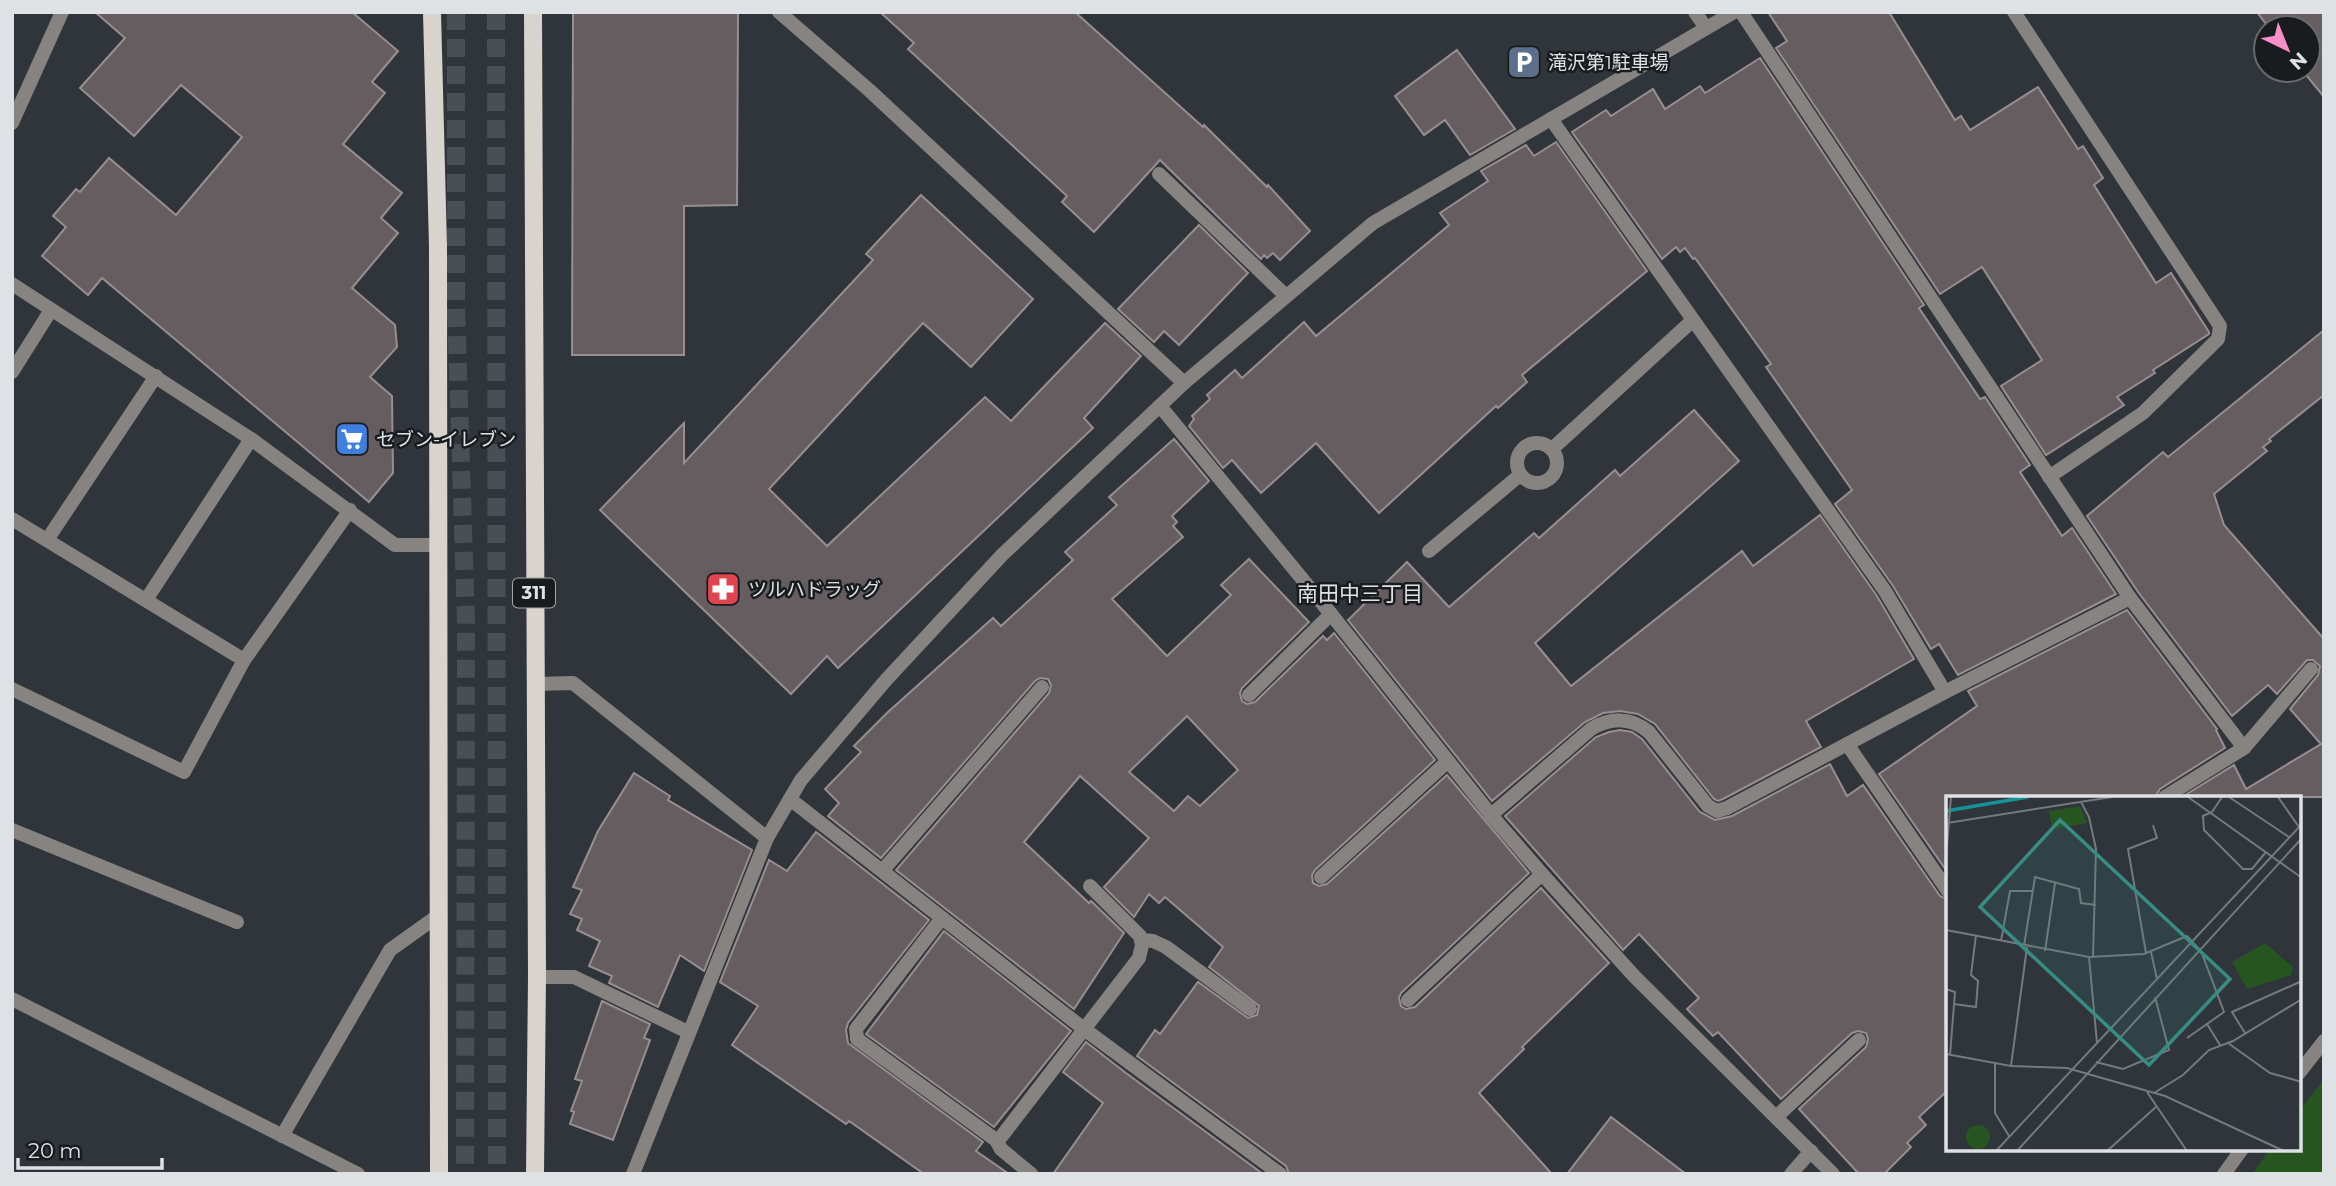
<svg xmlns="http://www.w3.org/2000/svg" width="2336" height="1186" viewBox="0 0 2336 1186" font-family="Montserrat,'Noto Sans JP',sans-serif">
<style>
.green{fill:#265520}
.building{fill:#665d60;stroke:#988e91;stroke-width:2;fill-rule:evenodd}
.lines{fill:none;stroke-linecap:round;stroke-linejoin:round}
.primary-tunnel{stroke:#494f54;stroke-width:18;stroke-dasharray:18 9;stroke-linecap:butt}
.service{stroke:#878381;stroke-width:14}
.minor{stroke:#878381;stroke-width:14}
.primary{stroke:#d9d3ce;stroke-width:18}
.labels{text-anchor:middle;stroke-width:5;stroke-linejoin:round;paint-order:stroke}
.shield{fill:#191c1e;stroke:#a4a7a9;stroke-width:2}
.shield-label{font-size:18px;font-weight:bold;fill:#dfe2e5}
.poi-label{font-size:19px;fill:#dfe2e5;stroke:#191c1e;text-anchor:start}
.neighbourhood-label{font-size:21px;fill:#dfe2e5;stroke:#191c1e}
.inset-river{fill:none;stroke:#159399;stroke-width:3.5}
.inset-road{fill:none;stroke:#757a7e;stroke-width:2}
.view{fill:#398c86;fill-opacity:0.15;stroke:#398c86;stroke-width:3.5}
.inset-edge{fill:none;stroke:#dfe2e5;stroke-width:3.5}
</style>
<rect width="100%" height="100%" fill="#2f353a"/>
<path class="green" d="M 2324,1079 L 2324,1174 L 2252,1174 L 2270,1149 L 2299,1149 L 2299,1111 Z"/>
<g class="building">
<path d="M 95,12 L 352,12 L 398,51 L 372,82 L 385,93 L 343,144 L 402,193 L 381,218 L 398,233 L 352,288 L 395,325 L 397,347 L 370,377 L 392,396 L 393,473 L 369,502 L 102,278 L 88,295 L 42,256 L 66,227 L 53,216 L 76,189 L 80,192 L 109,158 L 176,215 L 242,137 L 181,85 L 134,136 L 80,88 L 125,38 Z"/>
<path d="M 573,12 L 738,12 L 737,205 L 684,206 L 684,355 L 572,355 Z"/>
<path d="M 880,12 L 1075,12 L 1203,127 L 1204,125 L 1267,187 L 1268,185 L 1310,231 L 1280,260 L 1273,253 L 1267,258 L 1264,255 L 1261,259 L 1160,160 L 1094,232 L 1062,202 L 1067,196 L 908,49 L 914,43 Z"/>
<path d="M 1768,12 L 1889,12 L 1955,120 L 1961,116 L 1970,130 L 2038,87 L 2078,149 L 2083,146 L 2103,178 L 2094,185 L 2156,283 L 2171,273 L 2209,332 L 2209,334 L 2153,370 L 2155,373 L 2117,397 L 2124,405 L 2046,455 L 2001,386 L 2042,360 L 1982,267 L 1940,294 L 1776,48 L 1787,41 Z"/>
<path d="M 2257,12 L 2324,12 L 2324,97 L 2302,70 L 2308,70 L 2308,28 L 2269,28 Z"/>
<path d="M 1457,50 L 1515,129 L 1470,155 L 1445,120 L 1424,135 L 1395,96 Z"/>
<path d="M 1760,58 L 1924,305 L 1919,308 L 1980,399 L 1985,397 L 2030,465 L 2020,472 L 2062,536 L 2072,528 L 2116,594 L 1958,675 L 1939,644 L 1931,649 L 1893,586 L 1835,504 L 1852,490 L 1766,367 L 1771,364 L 1695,258 L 1693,259 L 1685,248 L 1680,252 L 1676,247 L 1662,259 L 1572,132 L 1606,110 L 1611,116 L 1653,89 L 1665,109 L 1700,86 L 1705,93 Z"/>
<path d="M 1556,142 L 1647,271 L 1522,375 L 1527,382 L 1498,408 L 1496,406 L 1379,513 L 1316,443 L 1261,493 L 1232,460 L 1223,468 L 1189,426 L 1194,419 L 1192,416 L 1210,399 L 1207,395 L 1235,370 L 1242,378 L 1304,322 L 1316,336 L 1449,225 L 1440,213 L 1488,181 L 1481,171 L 1526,145 L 1534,156 Z"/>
<path d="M 921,195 L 1033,299 L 971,367 L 923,323 L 769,489 L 827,546 L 985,397 L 1011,421 L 1105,323 L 1141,356 L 1084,418 L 1093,428 L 838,668 L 827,656 L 791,694 L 600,510 L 684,423 L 684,463 L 873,260 L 866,254 Z"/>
<path d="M 1199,225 L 1248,273 L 1179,345 L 1164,331 L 1154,342 L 1118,309 Z"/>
<path d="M 2324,330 L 2324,395 L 2269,439 L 2271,441 L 2263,447 L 2267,451 L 2214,494 L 2224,525 L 2324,639 L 2324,797 L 2182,797 L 2234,765 L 2246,789 L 2321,744 L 2290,709 L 2318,675 L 2320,666 L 2313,660 L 2307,660 L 2277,694 L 2268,685 L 2232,716 L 2138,592 L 2087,516 L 2163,452 L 2168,457 Z"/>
<path d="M 1694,410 L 1739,461 L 1535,643 L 1571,686 L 1742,551 L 1753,566 L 1820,515 L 1877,596 L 1914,659 L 1806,721 L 1821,747 L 1723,799 L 1718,801 L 1714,799 L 1655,724 L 1638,714 L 1620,711 L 1603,713 L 1585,722 L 1492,801 L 1348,620 L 1407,562 L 1449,607 L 1534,533 L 1539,538 L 1615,470 L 1620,476 Z"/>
<path d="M 1174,439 L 1209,481 L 1172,516 L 1177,522 L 1173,526 L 1183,537 L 1112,599 L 1167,656 L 1231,595 L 1221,585 L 1249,559 L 1309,622 L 1242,688 L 1240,693 L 1242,701 L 1247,704 L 1255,702 L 1323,636 L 1327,640 L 1334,633 L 1435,760 L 1315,870 L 1312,875 L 1313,883 L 1319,886 L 1327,884 L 1447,775 L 1529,873 L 1401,993 L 1399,998 L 1401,1006 L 1406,1009 L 1415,1007 L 1541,888 L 1609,963 L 1522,1047 L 1524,1049 L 1479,1093 L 1552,1174 L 1289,1174 L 1286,1166 L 1137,1056 L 1155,1030 L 1160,1034 L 1198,982 L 1248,1018 L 1257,1015 L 1259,1006 L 1209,967 L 1223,947 L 1165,897 L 1159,903 L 1149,894 L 1134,917 L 1104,887 L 1149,838 L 1080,776 L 1024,842 L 1089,903 L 1091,901 L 1124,933 L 1074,1009 L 896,870 L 1049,693 L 1051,685 L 1048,679 L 1040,678 L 1035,681 L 881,858 L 828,816 L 839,803 L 825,789 L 861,752 L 854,746 L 888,712 L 993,618 L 1001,626 L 1073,560 L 1065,552 L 1117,505 L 1109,497 ZM 1187,716 L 1238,770 L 1200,806 L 1188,796 L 1174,811 L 1129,772 Z"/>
<path d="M 2127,610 L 2217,729 L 2216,730 L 2225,748 L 2160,789 L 2155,797 L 1948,797 L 1948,873 L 1879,774 L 1977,706 L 1968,691 Z"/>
<path d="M 1620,730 L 1632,732 L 1642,739 L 1700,812 L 1715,820 L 1732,816 L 1830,764 L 1847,796 L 1863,785 L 1940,896 L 1948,900 L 1948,1090 L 1919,1117 L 1926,1125 L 1907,1143 L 1911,1147 L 1884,1174 L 1859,1174 L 1799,1109 L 1866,1047 L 1868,1039 L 1866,1033 L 1858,1031 L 1852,1033 L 1781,1099 L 1718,1032 L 1713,1036 L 1687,1009 L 1699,998 L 1639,934 L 1623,950 L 1505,816 L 1596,737 L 1609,732 Z"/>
<path d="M 634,773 L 670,796 L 668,800 L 752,850 L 704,971 L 680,955 L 658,1007 L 609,983 L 612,976 L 589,966 L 600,941 L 577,930 L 582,919 L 570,914 L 582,890 L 573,887 L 598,831 Z"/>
<path d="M 816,832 L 929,920 L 848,1023 L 846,1030 L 848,1043 L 983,1142 L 976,1151 L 1009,1174 L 924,1174 L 849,1121 L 846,1124 L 732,1045 L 758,1006 L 720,982 L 769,860 L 787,871 Z"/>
<path d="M 944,931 L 1071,1031 L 994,1127 L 866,1034 Z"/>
<path d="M 602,1001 L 650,1024 L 644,1038 L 650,1040 L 613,1140 L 570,1124 L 574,1112 L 571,1111 L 582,1081 L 575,1079 Z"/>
<path d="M 1086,1042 L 1126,1073 L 1263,1174 L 1053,1174 L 1103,1103 L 1063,1072 Z"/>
<path d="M 1611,1117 L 1686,1174 L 1567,1174 Z"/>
</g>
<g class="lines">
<g class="primary-tunnel">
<path d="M 456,12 L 456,307 L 466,622 L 465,1174"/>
<path d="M 496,12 L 497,1174"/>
</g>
<g class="service">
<path d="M 1159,174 L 1286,296"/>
<path d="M 12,372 L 51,310"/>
<circle cx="1537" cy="463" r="20"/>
<path d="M 1552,449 L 1693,320"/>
<path d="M 12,519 L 244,660"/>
<path d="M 47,540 L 156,376"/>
<path d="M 1429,551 L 1520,475"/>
<path d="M 2130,598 L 2244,748"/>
<path d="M 146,600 L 251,439"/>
<path d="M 12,689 L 184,772 L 244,660 L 350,510"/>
<path d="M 1249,695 L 1331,614"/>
<path d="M 1847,744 L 1948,891"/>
<path d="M 2165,797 L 2244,748 L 2311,669"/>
<path d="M 12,830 L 237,922"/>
<path d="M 883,870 L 1042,687"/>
<path d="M 1321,877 L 1448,761"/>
<path d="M 942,918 L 856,1029 L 857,1039 L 996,1140 L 1001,1137 L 1139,958 L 1142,945 L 1140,936 L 1090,886"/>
<path d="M 1141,940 L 1153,941 L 1166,947 L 1250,1009"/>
<path d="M 537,977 L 574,977 L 688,1032"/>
<path d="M 1408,1000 L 1542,874"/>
<path d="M 2299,1073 L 2324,1041"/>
<path d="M 1776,1117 L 1859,1040"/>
<path d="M 282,1136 L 390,950 L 439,915"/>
<path d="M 996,1140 L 1001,1149 L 1031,1174"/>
<path d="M 1791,1174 L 1811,1151"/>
<path d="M 2224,1174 L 2242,1149"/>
</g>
<g class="minor">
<path d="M 779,12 L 869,90 L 1184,383"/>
<path d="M 1695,12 L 1706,28"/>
<path d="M 2014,12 L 2220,326 L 2218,339 L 2143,413 L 2049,477"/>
<path d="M 1551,119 L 1885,591 L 1945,692"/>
<path d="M 12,123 L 62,12"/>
<path d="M 12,284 L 251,439 L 395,545 L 438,545"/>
<path d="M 1160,406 L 1331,614 L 1491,815 L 1542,874 L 1634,976 L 1833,1174"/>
<path d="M 535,684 L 573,683 L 767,838"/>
<path d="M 790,799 L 1084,1029 L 1280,1174"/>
<path d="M 1491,815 L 1591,729 C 1611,717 1631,717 1649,732 L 1708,806 L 1717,811 L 1727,808 L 1945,692 L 2130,598 L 1741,12"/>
<path d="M 12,999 L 358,1174"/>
<path d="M 633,1174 L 767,838 L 801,780 L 886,680 L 1002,555 L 1184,383 L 1373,223 L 1734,12"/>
</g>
<g class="primary">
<path d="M 432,12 L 438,247 L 439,1174"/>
<path d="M 533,12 L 537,977 L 535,1174"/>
</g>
</g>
<defs>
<g id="parking-square" transform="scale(1.75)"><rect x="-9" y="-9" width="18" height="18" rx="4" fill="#5c6f8a" stroke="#191c1e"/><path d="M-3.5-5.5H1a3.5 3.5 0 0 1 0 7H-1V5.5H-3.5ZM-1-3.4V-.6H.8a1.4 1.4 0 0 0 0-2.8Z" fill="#fff"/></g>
<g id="supermarket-square" transform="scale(1.75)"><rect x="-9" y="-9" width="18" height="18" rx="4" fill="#3f7fe0" stroke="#191c1e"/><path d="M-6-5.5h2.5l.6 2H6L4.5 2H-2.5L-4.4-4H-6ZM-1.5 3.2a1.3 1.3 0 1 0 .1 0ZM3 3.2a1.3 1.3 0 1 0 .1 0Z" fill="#fff"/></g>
<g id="pharmacy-square" transform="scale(1.75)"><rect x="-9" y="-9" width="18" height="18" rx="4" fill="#e0444e" stroke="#191c1e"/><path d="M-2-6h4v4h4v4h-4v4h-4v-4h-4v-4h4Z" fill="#fff"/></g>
</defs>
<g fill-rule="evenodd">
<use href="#parking-square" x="1524" y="62"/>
<use href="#supermarket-square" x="352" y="439"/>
<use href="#pharmacy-square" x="723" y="589"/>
</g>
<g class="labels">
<rect class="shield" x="513" y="578.5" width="42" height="29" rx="5"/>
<g class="shield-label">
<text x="534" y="599">311</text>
</g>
<g class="poi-label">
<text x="1548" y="69">滝沢第1駐車場</text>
<text x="376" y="446">セブン-イレブン</text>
<text x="748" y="596">ツルハドラッグ</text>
</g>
<g class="neighbourhood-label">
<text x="1360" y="601">南田中三丁目</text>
</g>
</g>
<g transform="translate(1946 796)">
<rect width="355" height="355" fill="#2f353a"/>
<path d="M 134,10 L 141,27 L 106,33 L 103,15 ZM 319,147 L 347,171 L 345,179 L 301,193 L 286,166 ZM20 341a12 12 0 1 1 24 0a12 12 0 1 1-24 0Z" fill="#265520"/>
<path class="inset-river" d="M 0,15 L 82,1"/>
<path class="inset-road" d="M 242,1 L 356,82M 276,1 L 266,16 L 257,20 L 258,34 L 297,73 L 306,73 L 320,56M 283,1 L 343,41M 332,1 L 353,31M 135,6 L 143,21 L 150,53 L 147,161M 1,27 L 166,1M 0,62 L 5,1M 0,134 L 143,161 L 198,158 L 241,140 L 255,155 L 278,216 L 241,242M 55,145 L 64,95 L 87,95M 78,150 L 89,81 L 133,93 L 135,107 L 150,109M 99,155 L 109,87M 205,156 L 211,183M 200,157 L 182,53 L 211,42 L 207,29M 143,161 L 151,247M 0,193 L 9,196 L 4,259M 8,208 L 30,211 L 32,185 L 25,179 L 30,139M 261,228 L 274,249M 299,237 L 286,216 L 356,185M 282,247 L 324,277 L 356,286M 0,258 L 65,270 L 121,272 L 219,300 L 338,355M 150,266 L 177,273 L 223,254 L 209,201M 49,268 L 49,317 L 63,340M 65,270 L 81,151M 201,296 L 241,355M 208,297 L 237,279 L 263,254 L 287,245 L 356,203M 50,355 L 356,28M 71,355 L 356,42M 161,355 L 211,310"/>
<path class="view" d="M 114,24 L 284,183 L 203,269 L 34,111 Z"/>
<rect width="355" height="355" class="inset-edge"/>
</g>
<rect width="2336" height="1186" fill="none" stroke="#dfe2e5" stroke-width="28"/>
<g transform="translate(2287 49) rotate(137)"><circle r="33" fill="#191c1e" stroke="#686b6e" stroke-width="2"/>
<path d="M0-5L12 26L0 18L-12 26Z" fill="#f98fca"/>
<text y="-10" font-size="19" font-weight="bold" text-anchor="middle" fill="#dfe2e5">N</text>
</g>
<path d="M18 1158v10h144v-10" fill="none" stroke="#dfe2e5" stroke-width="3.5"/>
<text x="28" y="1158" font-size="21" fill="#dfe2e5" stroke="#191c1e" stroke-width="5" paint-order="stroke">20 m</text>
</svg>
